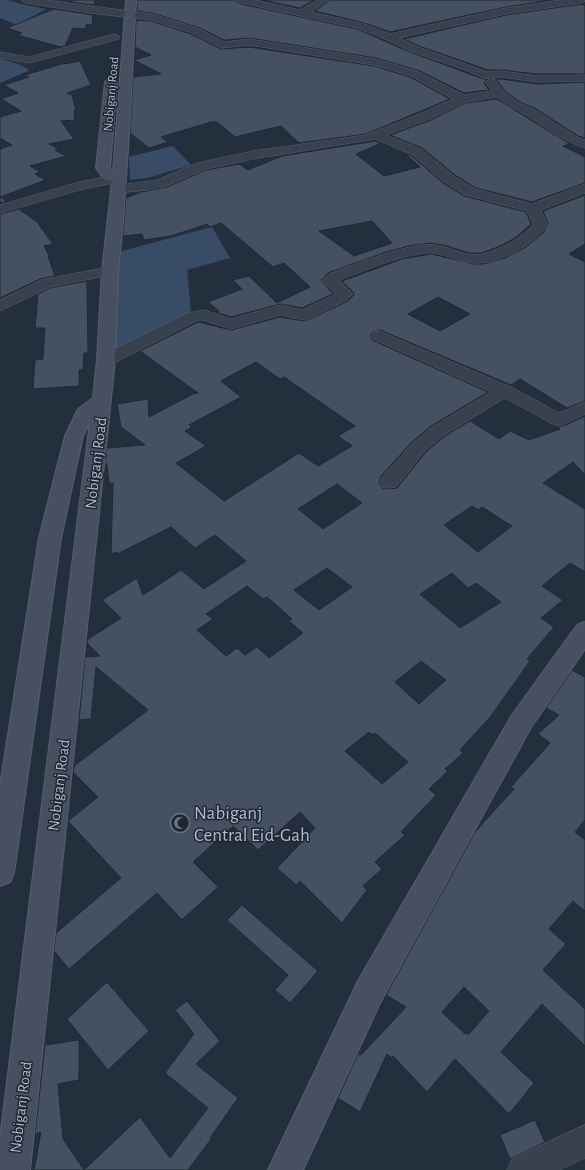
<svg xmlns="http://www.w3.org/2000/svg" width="585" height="1170" viewBox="0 0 585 1170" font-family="'Alegreya Sans',sans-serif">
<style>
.water{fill:#394c67}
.building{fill:#455162;stroke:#1f2835;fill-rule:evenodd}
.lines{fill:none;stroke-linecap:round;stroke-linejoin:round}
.minor-casing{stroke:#565f6c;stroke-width:1}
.secondary-casing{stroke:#565f6c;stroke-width:2}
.minor{fill:#38414e;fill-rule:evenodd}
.secondary{fill:#465061;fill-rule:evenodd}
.labels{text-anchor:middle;stroke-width:3;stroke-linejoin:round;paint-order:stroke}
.far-street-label{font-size:13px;fill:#b4bcc9;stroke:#1d2633}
.street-label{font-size:16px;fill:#b4bcc9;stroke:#1d2633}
.near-poi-label{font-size:19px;fill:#b4bcc9;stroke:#1d2633;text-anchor:start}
</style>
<rect width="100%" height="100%" fill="#242f3e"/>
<g class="water">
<path d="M 0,0 L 7,0 L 21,4 L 46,9 L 17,25 L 0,18 Z"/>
<path d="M 0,59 L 16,63 L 30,70 L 0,83 Z"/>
<path d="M 173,146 L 191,165 L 147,178 L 130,180 L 129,157 Z"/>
<path d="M 212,227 L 230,258 L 187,270 L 191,313 L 109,352 L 118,252 Z"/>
</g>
<g class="building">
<path d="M 75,0 L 95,0 L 94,5 L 70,2 Z"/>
<path d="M 137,0 L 235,0 L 241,4 L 357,29 L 410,52 L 486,80 L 484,83 L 489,90 L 464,93 L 420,71 L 376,58 L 249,38 L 224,40 L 200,28 L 152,13 L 137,11 Z"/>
<path d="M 262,0 L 314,0 L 300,8 Z"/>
<path d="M 330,0 L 551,0 L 506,7 L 390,32 L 364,23 L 315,11 Z"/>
<path d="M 582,4 L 585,6 L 585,74 L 537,74 L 501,70 L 488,70 L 419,46 L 404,39 L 506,15 Z"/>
<path d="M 54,9 L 93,15 L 92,26 L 87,24 L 85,29 L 73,28 L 65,46 L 61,47 L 17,35 L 22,33 L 7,28 Z"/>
<path d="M 136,20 L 151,21 L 191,34 L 221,49 L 249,47 L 374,66 L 410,77 L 450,99 L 366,134 L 299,143 L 281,126 L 235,137 L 217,122 L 211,122 L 161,137 L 168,142 L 149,148 L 130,133 L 133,77 L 161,74 L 134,60 L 151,55 L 135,47 Z"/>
<path d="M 80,61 L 91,85 L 67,93 L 72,95 L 76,111 L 74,111 L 75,120 L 61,121 L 74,139 L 49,144 L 59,149 L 55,150 L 66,156 L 30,166 L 40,172 L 35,174 L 46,180 L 0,197 L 7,201 L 0,203 L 0,149 L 12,145 L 0,138 L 0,117 L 21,111 L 1,99 L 18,93 L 4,85 L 29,77 L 25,75 L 65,63 L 64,64 Z"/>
<path d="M 496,79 L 501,79 L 537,84 L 585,82 L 585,138 L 578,136 L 536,109 L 518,101 L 504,90 Z"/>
<path d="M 497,99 L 570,144 L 563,146 L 585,157 L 585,183 L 532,202 L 476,188 L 455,175 L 422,148 L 390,135 L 431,120 L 465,103 Z"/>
<path d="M 375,141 L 381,143 L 356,154 L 384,176 L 420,167 L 405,153 L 412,156 L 443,183 L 464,196 L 526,212 L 531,224 L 515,238 L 498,247 L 481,253 L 469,253 L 444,245 L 430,243 L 409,246 L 386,252 L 328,273 L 321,280 L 333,294 L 302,308 L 280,304 L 231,317 L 216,312 L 219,311 L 208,302 L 242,289 L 233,280 L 249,276 L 277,303 L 310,287 L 284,263 L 273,267 L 221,223 L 210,227 L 207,224 L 171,236 L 144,240 L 142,234 L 123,236 L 126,198 L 141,192 L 167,187 L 206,170 L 239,164 L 248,170 L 282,156 ZM 372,221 L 392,243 L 354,256 L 319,231 Z"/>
<path d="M 585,195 L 585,244 L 569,254 L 585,262 L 585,401 L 567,408 L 520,379 L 511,385 L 380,330 L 373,332 L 370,335 L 372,340 L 488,392 L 431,426 L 412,442 L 381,476 L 379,483 L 382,488 L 389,489 L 397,488 L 426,452 L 445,436 L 470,421 L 499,439 L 510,431 L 529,440 L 560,429 L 558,427 L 566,425 L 585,416 L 585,475 L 573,462 L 543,483 L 585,509 L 585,572 L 570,563 L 542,586 L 563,600 L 541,618 L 554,627 L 527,659 L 530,661 L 491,716 L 460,750 L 463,753 L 445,769 L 448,771 L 429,789 L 436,795 L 401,832 L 405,835 L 375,862 L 382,869 L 363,886 L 367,890 L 342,923 L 300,881 L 296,885 L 277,868 L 315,828 L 300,812 L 258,850 L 233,826 L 193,862 L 218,887 L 182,920 L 157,893 L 69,969 L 54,951 L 56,933 L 121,878 L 68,821 L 98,797 L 73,772 L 74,766 L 148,710 L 96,667 L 91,719 L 79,720 L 85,657 L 100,656 L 87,643 L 87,640 L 121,618 L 102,600 L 137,578 L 143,595 L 181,570 L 204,589 L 246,561 L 215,535 L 195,548 L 171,527 L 117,554 L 117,552 L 111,554 L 113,483 L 109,484 L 107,465 L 105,465 L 107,448 L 145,445 L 121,427 L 117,404 L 148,399 L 149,417 L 193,394 L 198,393 L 140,351 L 198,322 L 231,330 L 280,317 L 304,321 L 310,319 L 348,301 L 354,295 L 354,293 L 342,281 L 402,259 L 431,254 L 474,264 L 483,264 L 505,258 L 526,247 L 543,233 L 548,223 L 543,211 ZM 438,297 L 470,314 L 440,331 L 408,314 ZM 256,362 L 280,379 L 284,377 L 355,426 L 338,436 L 352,446 L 318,466 L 299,453 L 224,501 L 176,463 L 206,446 L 185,431 L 192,427 L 189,425 L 241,397 L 221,381 ZM 337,484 L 362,503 L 323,529 L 298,509 ZM 472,506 L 478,510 L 482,507 L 512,526 L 478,552 L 444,525 ZM 327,568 L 352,587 L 319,610 L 294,590 ZM 452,573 L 468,588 L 476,583 L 501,602 L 460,628 L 420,594 ZM 247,586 L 263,599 L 267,597 L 292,619 L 289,621 L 303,633 L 269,658 L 257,647 L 245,655 L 237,648 L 226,656 L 197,630 L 213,619 L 206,614 ZM 421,661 L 446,680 L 419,704 L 395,682 ZM 369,732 L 373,735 L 375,733 L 408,762 L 382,784 L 345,751 Z"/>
<path d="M 19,209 L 37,222 L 53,244 L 44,246 L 49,256 L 48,256 L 55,276 L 40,279 L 0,298 L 0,214 Z"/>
<path d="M 87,281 L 88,353 L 84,353 L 83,369 L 79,370 L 79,386 L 33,389 L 35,360 L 43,359 L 45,328 L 35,328 L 38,294 L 50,288 Z"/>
<path d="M 572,670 L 585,677 L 585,820 L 575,832 L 585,840 L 585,911 L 573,901 L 549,929 L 566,944 L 543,970 L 585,1009 L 585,1046 L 542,1004 L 501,1052 L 534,1083 L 509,1114 L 455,1059 L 427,1092 L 393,1056 L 392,1058 L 387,1054 L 360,1112 L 338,1098 L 358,1054 L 361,1055 L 406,1007 L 386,995 L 475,832 L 514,789 L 511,787 L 550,743 L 538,734 L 559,715 L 546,708 ZM 464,987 L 489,1011 L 468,1035 L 466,1033 L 465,1034 L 442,1012 Z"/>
<path d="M 242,905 L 318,971 L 290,1003 L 275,990 L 288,975 L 227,920 Z"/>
<path d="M 107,982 L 149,1031 L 108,1070 L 67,1019 Z"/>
<path d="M 187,1001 L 220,1041 L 196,1064 L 238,1098 L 210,1138 L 211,1139 L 188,1170 L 84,1170 L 140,1117 L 170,1158 L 208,1108 L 165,1073 L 194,1034 L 175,1010 Z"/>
<path d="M 79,1040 L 79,1080 L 58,1084 L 63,1139 L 84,1170 L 34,1170 L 41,1132 L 35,1134 L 45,1045 Z"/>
<path d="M 535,1120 L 545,1142 L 510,1159 L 500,1135 Z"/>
</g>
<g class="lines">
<g class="minor-casing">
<g id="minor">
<path d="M 21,0 L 45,0 L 152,14 L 200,29 L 224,42 L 249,39 L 376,59 L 419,72 L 464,95 L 492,91 L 485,82 L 490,79 L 483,78 L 468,71 L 410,51 L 385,39 L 357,28 L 241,3 L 236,0 L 255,0 L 300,10 L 317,0 L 329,0 L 311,12 L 364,24 L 390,34 L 506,8 L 561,0 L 585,0 L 584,2 L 581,3 L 506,14 L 399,38 L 418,47 L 488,72 L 501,71 L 537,76 L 585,75 L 585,81 L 537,82 L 501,77 L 491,79 L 495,80 L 503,91 L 517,102 L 535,110 L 577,137 L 585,140 L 585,148 C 564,142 547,128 528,116 C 517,110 507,105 497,97 L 465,102 L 430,119 L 386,135 L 421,149 L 454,176 L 475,189 L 532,204 L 585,184 L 585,193 L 541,210 L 547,224 C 537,244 496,265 474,263 C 457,262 442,251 424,253 C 394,257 367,270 339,280 L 353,294 L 347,300 L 310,318 L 304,320 L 280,315 L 231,329 L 203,320 L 198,320 L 112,364 L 106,365 L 100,364 L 98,360 L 100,356 L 188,313 L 204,310 L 231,319 L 280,305 L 302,310 L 336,294 L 326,285 L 322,280 L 329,274 C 359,263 389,250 422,245 C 443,242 457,254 475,255 C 490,255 526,237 533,224 L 527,211 L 465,195 L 444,182 L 413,155 L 375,139 L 253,159 L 206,169 L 166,186 L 147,190 L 118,193 L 113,192 L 111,189 L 113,186 L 157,180 L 197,163 L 253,151 L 366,135 L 422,113 L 453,99 L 411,76 L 374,65 L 249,45 L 222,48 L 192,33 L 151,20 L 90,13 L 26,3 Z"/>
<path d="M 115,34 L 120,37 L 119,39 L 29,63 L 0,58 L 0,52 L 29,57 Z"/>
<path d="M 119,174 L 124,175 L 126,178 L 124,181 L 83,189 L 0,213 L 0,205 L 76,183 Z"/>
<path d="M 110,267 L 115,268 L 117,271 L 115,274 L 50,287 L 0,311 L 0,300 L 41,280 Z"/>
<path d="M 379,331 L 511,387 L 559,413 L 585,402 L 585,414 L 565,424 L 559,426 L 553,424 L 505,398 L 444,435 L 425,451 L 396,487 L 389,488 L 382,487 L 380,482 L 382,477 L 413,443 L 432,427 L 491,392 L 373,339 L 371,336 L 373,333 Z"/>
<path d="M 585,1125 L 585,1158 L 559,1170 L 507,1170 L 512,1159 Z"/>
</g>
</g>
<g class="secondary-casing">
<g id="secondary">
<path d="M 126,0 L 136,0 L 129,133 L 123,223 L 118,271 L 115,360 L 30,1170 L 0,1170 L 0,1138 L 90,422 L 83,436 L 61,538 L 14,873 L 10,882 L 0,886 L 0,786 L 39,538 L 65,436 L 78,409 L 93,398 L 97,360 L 102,271 L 112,181 L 104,179 L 96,168 L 105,82 L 107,80 L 115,80 L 117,82 L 110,168 L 113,172 Z"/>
<path d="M 585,622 L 585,649 L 530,729 L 380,1003 L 303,1170 L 268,1170 L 358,981 L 512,715 L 577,625 Z"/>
</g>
</g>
<use href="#minor" class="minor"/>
<use href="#secondary" class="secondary"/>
</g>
<defs>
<g id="mosque-ring" transform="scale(1)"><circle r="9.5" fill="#1d2633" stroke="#6b7280" stroke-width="1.5"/><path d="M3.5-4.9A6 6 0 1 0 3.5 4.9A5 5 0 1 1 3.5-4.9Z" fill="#6b7280"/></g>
</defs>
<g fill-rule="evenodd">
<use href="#mosque-ring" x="180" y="823"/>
</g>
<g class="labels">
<g class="far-street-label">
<text transform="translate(110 94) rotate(-85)" y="5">Nobiganj Road</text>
</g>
<g class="street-label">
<text transform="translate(95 463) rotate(-83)" y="6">Nobiganj Road</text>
<text transform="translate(58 785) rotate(-83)" y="6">Nobiganj Road</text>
<text transform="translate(20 1107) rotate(-83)" y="6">Nobiganj Road</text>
</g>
<g class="near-poi-label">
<text x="194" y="819">Nabiganj<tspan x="194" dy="22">Central Eid-Gah</tspan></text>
</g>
</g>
</svg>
